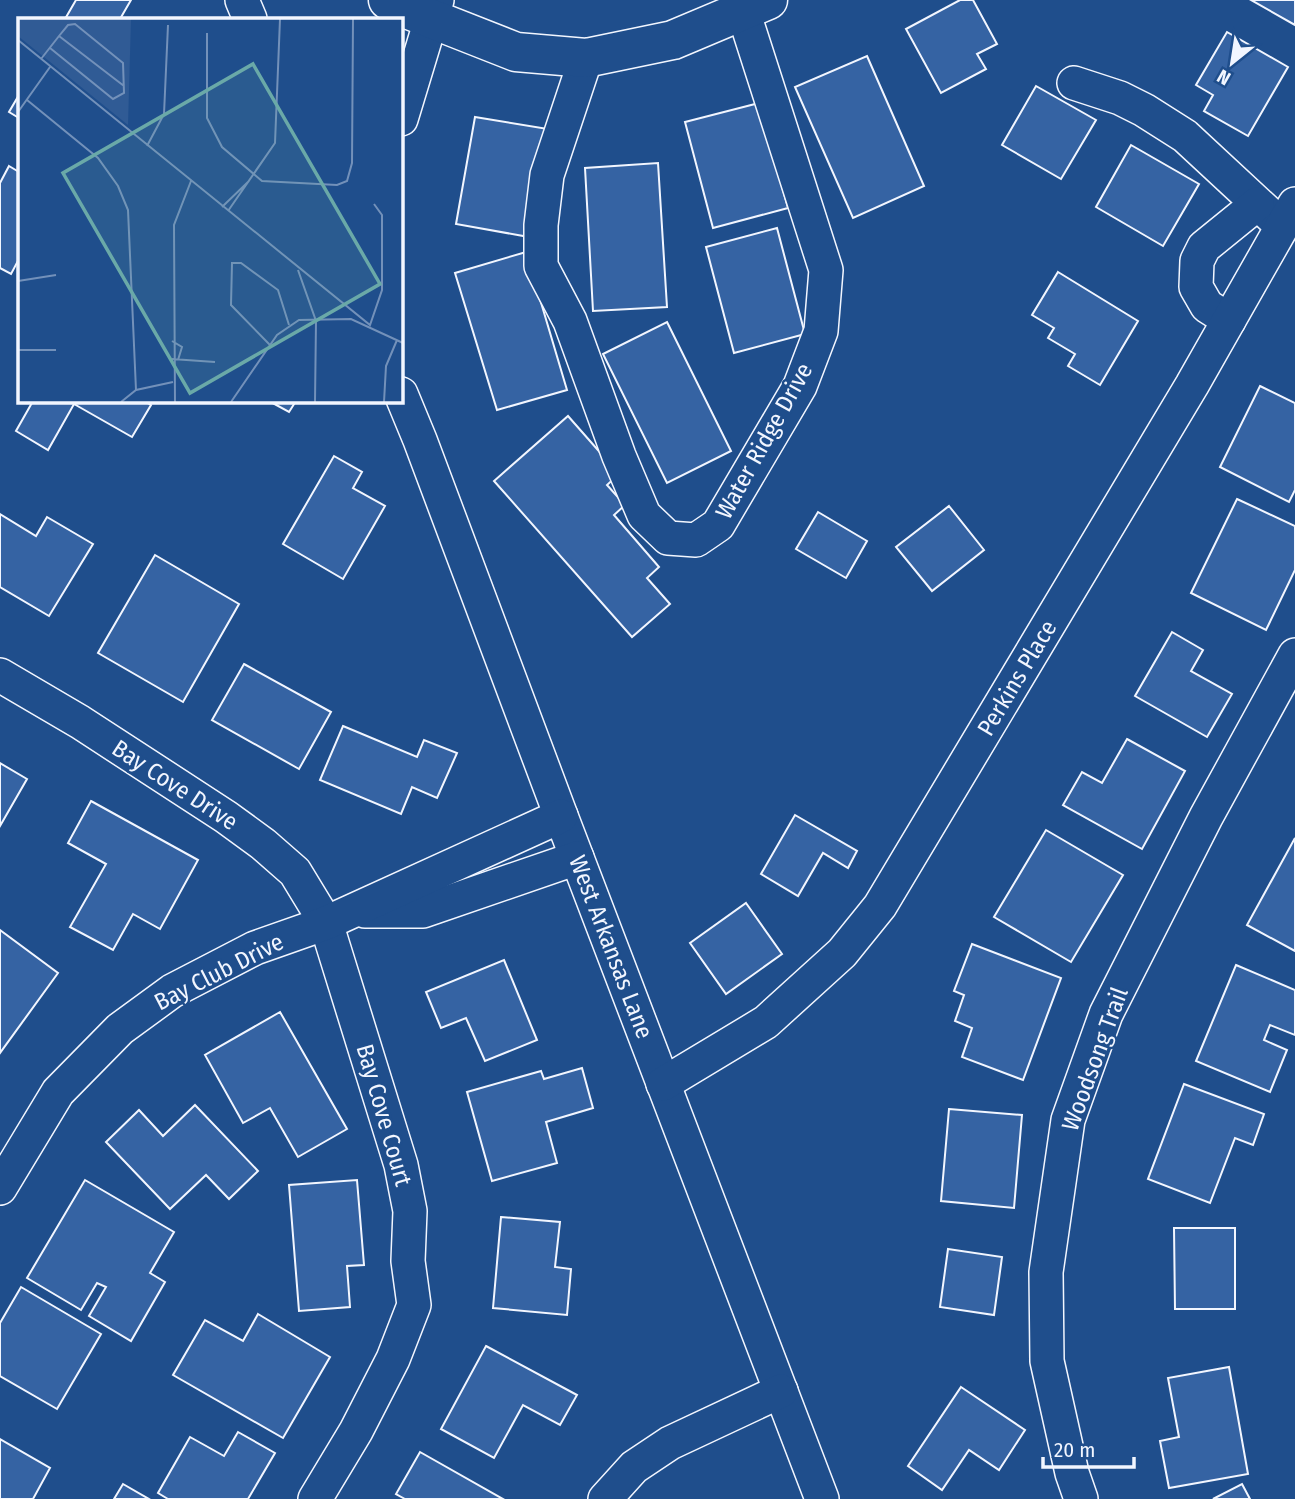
<svg xmlns="http://www.w3.org/2000/svg" width="1295" height="1499" viewBox="0 0 1295 1499" font-family="'Fira Sans Condensed',sans-serif">
<style>
.building{fill:#3563a3;stroke:#f2f6ff;stroke-width:2}
.lines{fill:none;stroke-linecap:round;stroke-linejoin:round}
.minor-casing{stroke:#f2f6ff;stroke-width:36}
.major-casing{stroke:#f2f6ff;stroke-width:41}
.minor{stroke:#1f4e8c;stroke-width:33}
.major{stroke:#1f4e8c;stroke-width:38}
.labels{text-anchor:middle;stroke-width:5;stroke-linejoin:round;paint-order:stroke}
.street-label{font-size:24px;fill:#f2f6ff;stroke:#1f4e8c}
.inset-road{fill:none;stroke:#7391ba;stroke-width:2}
.view{fill:#6aa9a8;fill-opacity:0.15;stroke:#6aa9a8;stroke-width:3.5}
.inset-edge{fill:none;stroke:#f2f6ff;stroke-width:3.5}
</style>
<rect width="100%" height="100%" fill="#1f4e8c"/>
<g class="building">
<path d="M 76,0 L 131,0 L 120,19 L 65,19 Z"/>
<path d="M 960,0 L 973,0 L 997,44 L 977,54 L 986,69 L 941,93 L 906,29 Z"/>
<path d="M 1251,0 L 1295,0 L 1295,25 Z"/>
<path d="M 1227,32 L 1288,67 L 1248,136 L 1204,111 L 1213,95 L 1196,85 Z"/>
<path d="M 867,56 L 924,186 L 853,218 L 795,87 Z"/>
<path d="M 1036,86 L 1096,120 L 1061,179 L 1002,145 Z"/>
<path d="M 19,95 L 19,118 L 9,112 Z"/>
<path d="M 759,103 L 788,208 L 713,228 L 685,122 Z"/>
<path d="M 475,117 L 548,129 L 529,237 L 456,224 Z"/>
<path d="M 1131,145 L 1199,184 L 1163,246 L 1096,207 Z"/>
<path d="M 658,163 L 667,307 L 593,311 L 585,168 Z"/>
<path d="M 9,166 L 19,172 L 19,259 L 11,274 L 0,268 L 0,183 Z"/>
<path d="M 777,228 L 805,334 L 734,353 L 706,247 Z"/>
<path d="M 526,252 L 567,390 L 497,410 L 455,273 Z"/>
<path d="M 1058,272 L 1138,321 L 1100,385 L 1068,366 L 1075,354 L 1048,338 L 1054,328 L 1032,315 Z"/>
<path d="M 667,322 L 731,451 L 667,483 L 603,354 Z"/>
<path d="M 1260,386 L 1295,403 L 1295,490 L 1289,502 L 1220,467 Z"/>
<path d="M 33,401 L 144,401 L 151,405 L 132,437 L 74,404 L 48,450 L 16,431 Z"/>
<path d="M 269,401 L 296,401 L 289,412 Z"/>
<path d="M 568,416 L 619,474 L 607,485 L 625,505 L 614,515 L 659,567 L 647,578 L 670,604 L 632,637 L 494,481 Z"/>
<path d="M 334,456 L 362,472 L 353,488 L 385,506 L 343,579 L 283,544 Z"/>
<path d="M 1237,499 L 1295,526 L 1295,570 L 1266,630 L 1191,593 Z"/>
<path d="M 949,506 L 984,550 L 932,591 L 896,547 Z"/>
<path d="M 818,512 L 867,541 L 846,578 L 796,549 Z"/>
<path d="M 0,514 L 36,536 L 47,517 L 93,544 L 49,616 L 0,587 Z"/>
<path d="M 155,555 L 239,604 L 183,702 L 98,653 Z"/>
<path d="M 1172,632 L 1203,650 L 1191,671 L 1232,694 L 1207,737 L 1135,696 Z"/>
<path d="M 244,664 L 331,712 L 299,769 L 212,720 Z"/>
<path d="M 343,726 L 417,757 L 424,740 L 457,753 L 437,798 L 412,787 L 401,814 L 320,780 Z"/>
<path d="M 1127,739 L 1185,771 L 1142,849 L 1063,805 L 1082,772 L 1102,783 Z"/>
<path d="M 0,763 L 27,779 L 0,826 Z"/>
<path d="M 91,801 L 198,860 L 160,929 L 133,914 L 113,950 L 70,927 L 106,864 L 68,843 Z"/>
<path d="M 795,815 L 857,851 L 848,868 L 823,853 L 798,896 L 761,874 Z"/>
<path d="M 1046,830 L 1123,875 L 1071,962 L 994,917 Z"/>
<path d="M 1295,838 L 1295,951 L 1247,925 Z"/>
<path d="M 746,903 L 782,954 L 726,994 L 690,943 Z"/>
<path d="M 0,930 L 58,973 L 0,1053 Z"/>
<path d="M 972,944 L 1061,978 L 1023,1080 L 962,1057 L 972,1028 L 955,1021 L 964,995 L 954,991 Z"/>
<path d="M 504,960 L 537,1040 L 485,1061 L 466,1018 L 441,1028 L 426,992 Z"/>
<path d="M 1236,965 L 1295,990 L 1295,1035 L 1270,1025 L 1264,1040 L 1287,1050 L 1270,1092 L 1196,1061 Z"/>
<path d="M 280,1012 L 347,1129 L 298,1157 L 270,1108 L 243,1123 L 205,1055 Z"/>
<path d="M 582,1068 L 593,1108 L 546,1122 L 557,1163 L 492,1181 L 467,1092 L 541,1071 L 544,1079 Z"/>
<path d="M 1184,1084 L 1264,1114 L 1253,1145 L 1235,1138 L 1210,1203 L 1148,1179 Z"/>
<path d="M 195,1105 L 258,1171 L 229,1199 L 206,1175 L 170,1209 L 106,1142 L 139,1110 L 163,1136 Z"/>
<path d="M 949,1109 L 1022,1115 L 1014,1208 L 941,1201 Z"/>
<path d="M 85,1180 L 174,1232 L 150,1273 L 165,1282 L 131,1341 L 89,1316 L 106,1287 L 97,1283 L 81,1310 L 27,1278 Z"/>
<path d="M 357,1180 L 364,1265 L 347,1266 L 350,1307 L 299,1311 L 289,1185 Z"/>
<path d="M 501,1217 L 560,1222 L 555,1267 L 571,1269 L 567,1315 L 493,1308 Z"/>
<path d="M 1174,1228 L 1235,1228 L 1235,1309 L 1175,1309 Z"/>
<path d="M 948,1249 L 1002,1257 L 994,1315 L 940,1307 Z"/>
<path d="M 21,1287 L 101,1334 L 57,1409 L 0,1376 L 0,1323 Z"/>
<path d="M 258,1314 L 330,1357 L 283,1438 L 173,1375 L 205,1320 L 243,1341 Z"/>
<path d="M 486,1346 L 577,1395 L 560,1425 L 523,1405 L 494,1458 L 441,1429 Z"/>
<path d="M 1229,1367 L 1248,1474 L 1169,1488 L 1160,1441 L 1179,1437 L 1168,1378 Z"/>
<path d="M 961,1387 L 1025,1430 L 999,1470 L 969,1450 L 942,1490 L 908,1466 Z"/>
<path d="M 238,1432 L 275,1453 L 248,1499 L 168,1499 L 158,1493 L 190,1437 L 224,1456 Z"/>
<path d="M 0,1439 L 50,1468 L 33,1499 L 0,1499 Z"/>
<path d="M 420,1452 L 503,1499 L 405,1499 L 396,1494 Z"/>
<path d="M 123,1484 L 149,1499 L 114,1499 Z"/>
<path d="M 1242,1484 L 1250,1499 L 1213,1499 Z"/>
</g>
<g class="lines">
<g class="minor-casing">
<g id="minor">
<path d="M 242,0 L 250,19"/>
<path d="M 586,58 L 547,175 L 541,225 L 541,266 L 570,321 L 619,456 L 644,515 L 668,538 L 696,540 L 718,525 L 800,386 L 821,331 L 826,270 L 743,11"/>
<path d="M 1074,83 L 1120,98 L 1144,110 L 1185,136 L 1282,226"/>
<path d="M 401,119 L 437,0"/>
<path d="M 1229,320 L 1207,306 L 1196,287 L 1197,261 L 1204,247 L 1257,204"/>
<path d="M 401,394 L 420,440 L 561,816 L 822,1499"/>
<path d="M 0,675 L 80,722 L 226,817 L 263,844 L 295,872 L 326,923 L 401,1165 L 410,1211 L 408,1261 L 414,1305 L 393,1359 L 356,1431 L 315,1499"/>
<path d="M 365,911 L 423,911 L 577,858"/>
<path d="M 663,1084 L 766,1022 L 842,953 L 880,906 L 1192,385 L 1295,204"/>
<path d="M 0,1188 L 58,1092 L 120,1029 L 172,991 L 255,948 L 326,923 L 561,816"/>
<path d="M 605,1499 L 634,1467 L 670,1443 L 781,1391"/>
<path d="M 1081,1499 L 1072,1473 L 1047,1361 L 1046,1272 L 1068,1120 L 1106,1014 L 1206,817 L 1295,655"/>
</g>
</g>
<g class="major-casing">
<path id="major" d="M 388,0 L 394,4 L 516,52 L 586,58 L 673,40 L 768,0"/>
</g>
<use href="#minor" class="minor"/>
<use href="#major" class="major"/>
</g>
<g class="labels">
<g class="street-label">
<text transform="translate(764 441) rotate(-61)" y="8">Water Ridge Drive</text>
<text transform="translate(1017 678) rotate(-59)" y="8">Perkins Place</text>
<text transform="translate(175 785) rotate(33)" y="8">Bay Cove Drive</text>
<text transform="translate(611 947) rotate(69)" y="8">West Arkansas Lane</text>
<text transform="translate(219 972) rotate(-27)" y="8">Bay Club Drive</text>
<text transform="translate(1095 1059) rotate(-70)" y="8">Woodsong Trail</text>
<text transform="translate(384 1115) rotate(74)" y="8">Bay Cove Court</text>
</g>
</g>
<g transform="translate(18 18)">
<rect width="385" height="385" fill="#1f4e8c"/>
<path d="M 0,1 L 113,1 L 110,107 L 0,18 Z" fill="#305b95"/>
<path class="inset-road" d="M 189,15 L 189,100 L 204,129 L 244,163 L 319,167 L 329,163 L 334,145 L 335,1M 41,18 L 106,68M 0,22 L 352,307 L 364,272 L 364,197 L 356,186M 23,41 L 41,18 L 50,7 L 57,6 L 105,45 L 106,75 L 95,81 L 32,30M 9,82 L 80,140 L 100,168 L 110,192 L 118,372M 0,94 L 32,49M 129,128 L 146,96 L 150,7M 204,189 L 231,163M 210,193 L 257,125 L 262,1M 280,252 L 298,303 L 297,384M 0,263 L 38,257M 154,323 L 164,329 L 160,342M 252,327 L 213,287 L 214,245 L 223,245 L 260,272 L 271,307M 0,332 L 38,332M 154,341 L 197,344M 103,384 L 118,372 L 155,364M 157,384 L 156,207 L 173,163M 213,384 L 259,317 L 281,302 L 333,301 L 385,325M 366,384 L 368,348 L 379,322"/>
<path class="view" d="M 235,46 L 362,266 L 172,375 L 45,155 Z"/>
<rect width="385" height="385" class="inset-edge"/>
</g>
<g transform="translate(1232 63) rotate(210)" stroke="#1f4e8c" stroke-width="5" paint-order="stroke">
<path d="M0-5L12 26L0 18L-12 26Z" fill="#f2f6ff"/>
<text y="-10" font-size="19" font-weight="bold" text-anchor="middle" fill="#f2f6ff">N</text>
</g>
<path d="M1043 1457v10h91v-10" fill="none" stroke="#f2f6ff" stroke-width="3.5"/>
<text x="1054" y="1457" font-size="21" fill="#f2f6ff" stroke="#1f4e8c" stroke-width="5" paint-order="stroke">20 m</text>
</svg>
